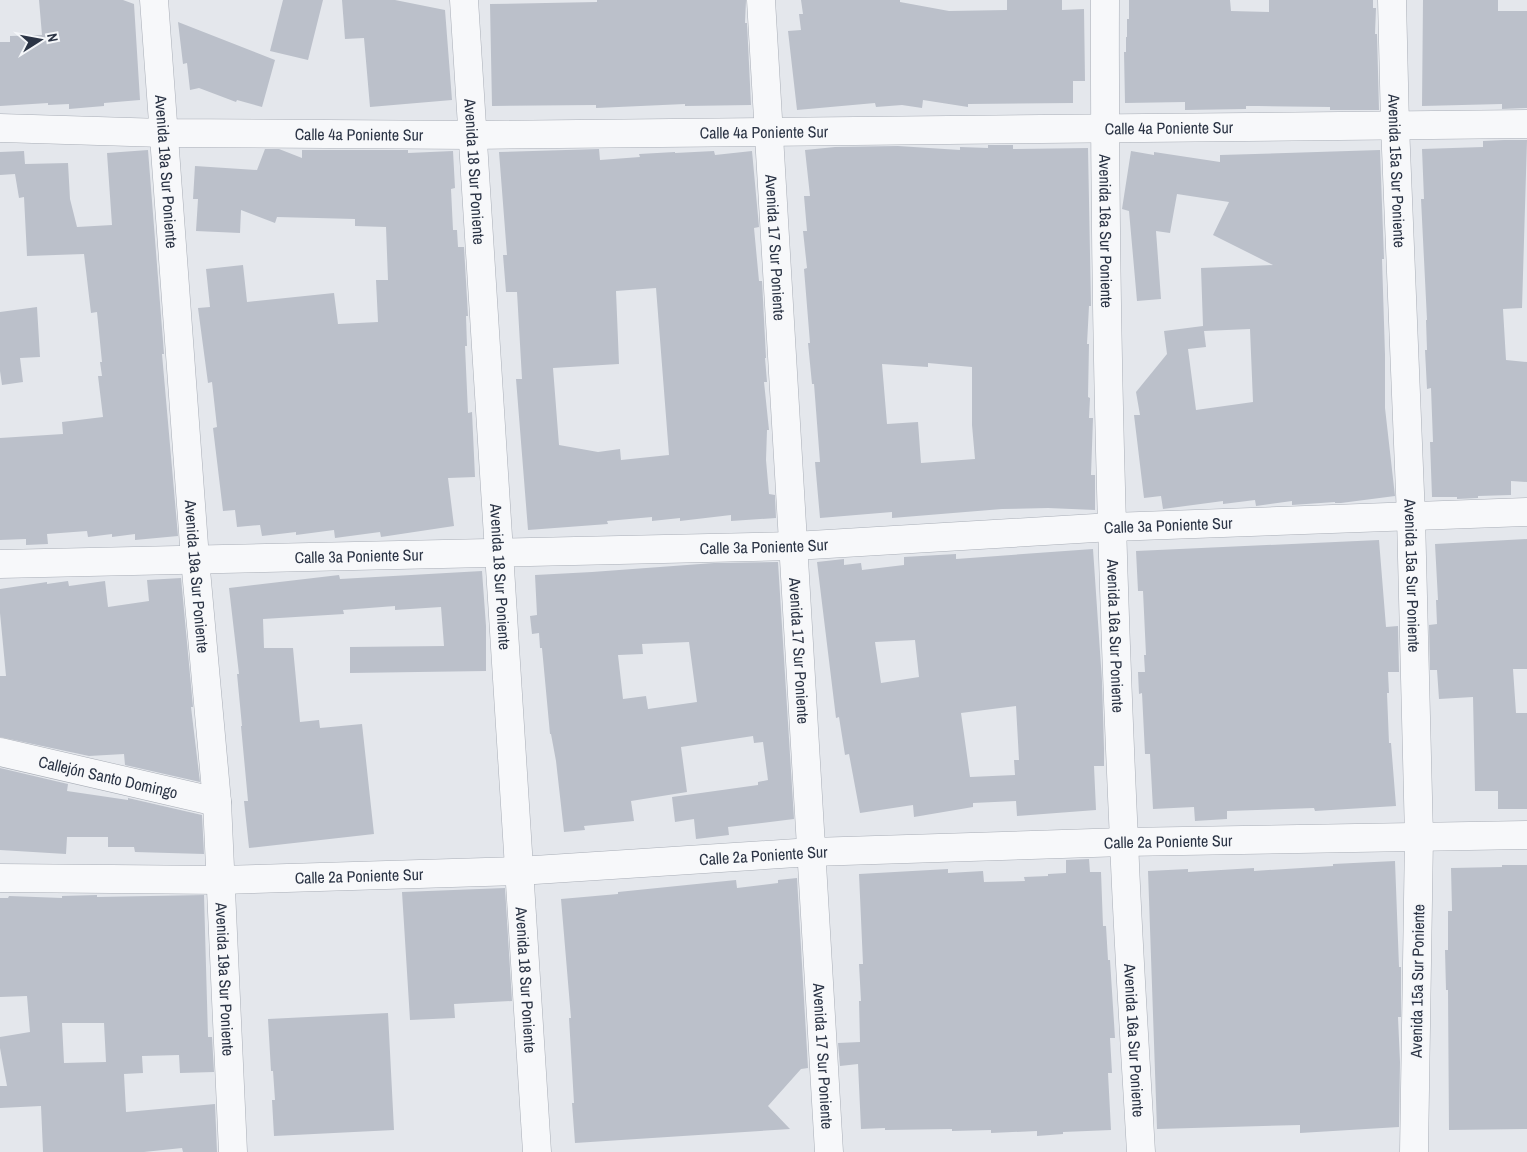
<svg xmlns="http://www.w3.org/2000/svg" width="1527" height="1152" viewBox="0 0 1527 1152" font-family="'Archivo Narrow',sans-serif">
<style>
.building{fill:#bbc0ca;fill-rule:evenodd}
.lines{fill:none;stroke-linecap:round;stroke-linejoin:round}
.minor-casing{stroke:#a9aeb7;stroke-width:29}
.minor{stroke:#f7f8fa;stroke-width:28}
.labels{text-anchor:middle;stroke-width:4;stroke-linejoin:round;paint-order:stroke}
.street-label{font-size:16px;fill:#2b3445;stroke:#f4f6f9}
</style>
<rect width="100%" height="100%" fill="#e4e7ec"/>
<g class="building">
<path d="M 39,0 L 123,0 L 134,4 L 140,100 L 104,103 L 104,106 L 69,109 L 69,104 L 48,105 L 48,103 L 0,106 L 0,42 L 10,42 L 10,36 L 42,35 Z"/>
<path d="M 283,0 L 323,0 L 308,60 L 270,51 Z"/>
<path d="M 342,0 L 395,0 L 445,10 L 452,100 L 370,107 L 364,38 L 345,39 Z"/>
<path d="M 597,0 L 746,0 L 745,23 L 747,23 L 751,105 L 685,106 L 685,104 L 596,108 L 596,105 L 492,106 L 490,4 L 597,2 Z"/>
<path d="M 801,0 L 900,0 L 900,2 L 949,11 L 1007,10 L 1007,0 L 1062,0 L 1062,10 L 1084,9 L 1085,81 L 1073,81 L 1073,103 L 968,104 L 968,107 L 923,100 L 922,108 L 902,105 L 876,107 L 875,103 L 797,110 L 788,31 L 801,30 L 799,14 L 803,14 Z"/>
<path d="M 1129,0 L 1230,0 L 1231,11 L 1269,12 L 1269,0 L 1373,0 L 1373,8 L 1376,8 L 1375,34 L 1377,34 L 1379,110 L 1330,110 L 1330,107 L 1258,106 L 1246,106 L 1246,109 L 1185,110 L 1185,102 L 1125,103 L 1124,52 L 1126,52 L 1126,37 L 1127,37 L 1127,19 L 1129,19 Z"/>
<path d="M 1423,0 L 1498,0 L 1498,11 L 1527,11 L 1527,108 L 1502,109 L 1502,104 L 1422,106 Z"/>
<path d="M 178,22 L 275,60 L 262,107 L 237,100 L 236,102 L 199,88 L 190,90 L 187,63 L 183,64 Z"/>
<path d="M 1504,140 L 1527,140 L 1522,308 L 1503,309 L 1506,360 L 1527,362 L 1527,482 L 1511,481 L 1511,495 L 1478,496 L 1478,498 L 1457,499 L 1457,497 L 1432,497 L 1430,442 L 1433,442 L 1431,388 L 1427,389 L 1425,350 L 1427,350 L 1426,320 L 1427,320 L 1421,199 L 1424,199 L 1422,149 L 1483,147 L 1483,141 Z"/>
<path d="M 988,145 L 1013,145 L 1013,149 L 1088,148 L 1091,306 L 1089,306 L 1087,344 L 1089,344 L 1088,397 L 1090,398 L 1089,418 L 1093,418 L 1091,475 L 1095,475 L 1095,510 L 1048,508 L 1002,509 L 892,518 L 892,512 L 820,518 L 815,462 L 820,462 L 814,384 L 812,384 L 808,343 L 810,343 L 804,269 L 807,268 L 803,231 L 807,231 L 804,196 L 810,196 L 805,150 L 835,147 L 898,146 L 960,150 L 960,147 L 988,148 ZM 928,363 L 972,367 L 972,425 L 975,459 L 921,463 L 918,422 L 887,424 L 882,364 L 928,367 Z"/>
<path d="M 265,149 L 279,149 L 302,158 L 302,150 L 408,150 L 408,153 L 453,151 L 455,188 L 451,189 L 453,230 L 457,230 L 458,247 L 464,247 L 468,316 L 466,316 L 467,346 L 465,346 L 468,413 L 472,412 L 475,477 L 448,478 L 454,526 L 381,537 L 380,532 L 335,538 L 334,530 L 296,535 L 296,532 L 262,536 L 260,525 L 237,527 L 235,510 L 223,511 L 213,428 L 217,427 L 212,382 L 208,383 L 198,308 L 210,307 L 206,269 L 243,265 L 247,302 L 334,293 L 338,324 L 378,322 L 376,280 L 388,280 L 386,227 L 355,226 L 355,219 L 317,218 L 277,217 L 275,223 L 241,210 L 240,233 L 196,231 L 198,199 L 193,199 L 195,166 L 257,170 Z"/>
<path d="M 599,149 L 600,160 L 640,157 L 639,154 L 675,152 L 675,153 L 714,151 L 715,155 L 752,151 L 759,227 L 754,228 L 759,281 L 762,281 L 766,358 L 765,358 L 767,382 L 764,382 L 769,430 L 767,430 L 766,460 L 769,494 L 775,495 L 776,518 L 731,521 L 731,515 L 680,521 L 680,518 L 652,521 L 652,517 L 607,521 L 608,524 L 528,530 L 516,379 L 522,379 L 517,292 L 506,292 L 503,255 L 507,255 L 499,152 ZM 656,288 L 669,455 L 621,460 L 620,449 L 598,452 L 559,445 L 553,368 L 619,364 L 616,291 Z"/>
<path d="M 148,150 L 164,354 L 162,354 L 178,536 L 135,540 L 135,534 L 112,537 L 112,534 L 88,537 L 87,531 L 47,534 L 48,544 L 26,545 L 26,539 L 0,540 L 0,438 L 63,434 L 62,422 L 103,417 L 98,376 L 102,376 L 100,362 L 102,362 L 97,312 L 91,313 L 84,254 L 27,256 L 24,197 L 19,198 L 15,174 L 0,175 L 0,152 L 24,151 L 25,164 L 68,163 L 70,199 L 77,227 L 112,225 L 107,153 Z"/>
<path d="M 1380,150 L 1384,259 L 1382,259 L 1385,355 L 1385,408 L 1395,496 L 1341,503 L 1335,503 L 1335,502 L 1292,505 L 1292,501 L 1256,506 L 1255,500 L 1223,504 L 1223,501 L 1163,509 L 1161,496 L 1144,498 L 1134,415 L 1140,415 L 1136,392 L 1167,354 L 1164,331 L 1203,326 L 1201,268 L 1273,265 L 1213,235 L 1229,202 L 1177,194 L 1170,233 L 1156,231 L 1161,299 L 1137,301 L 1129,211 L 1122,209 L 1131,151 L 1154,155 L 1154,152 L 1220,162 L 1220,155 ZM 1250,329 L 1253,402 L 1196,410 L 1188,349 L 1206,347 L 1204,331 Z"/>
<path d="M 37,307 L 40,357 L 20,358 L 23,382 L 2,385 L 0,371 L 0,312 Z"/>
<path d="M 1527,539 L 1527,669 L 1513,669 L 1516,713 L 1527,713 L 1527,809 L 1498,809 L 1498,791 L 1475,791 L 1473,697 L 1439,699 L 1437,670 L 1430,670 L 1429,625 L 1437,624 L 1436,600 L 1438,600 L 1435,544 Z"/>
<path d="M 1379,540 L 1386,627 L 1398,626 L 1399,672 L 1388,672 L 1389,693 L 1387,693 L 1389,743 L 1391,743 L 1396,806 L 1315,811 L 1314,808 L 1227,811 L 1227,819 L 1195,821 L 1194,807 L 1153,809 L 1150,754 L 1145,754 L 1142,693 L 1139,694 L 1138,672 L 1145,672 L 1144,655 L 1146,655 L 1143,591 L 1138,591 L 1136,551 Z"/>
<path d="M 1093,549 L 1102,681 L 1104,749 L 1104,766 L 1094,766 L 1096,810 L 1017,816 L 1016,801 L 973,803 L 973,807 L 914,817 L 913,805 L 860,813 L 849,754 L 845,755 L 839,717 L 836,718 L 817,562 L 844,559 L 844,565 L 861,563 L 862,570 L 904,565 L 904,557 L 956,554 L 956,559 ZM 915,640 L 919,677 L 881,683 L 875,642 ZM 1016,706 L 1019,760 L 1014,760 L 1015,775 L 970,777 L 961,713 Z"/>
<path d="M 778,562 L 794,819 L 728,827 L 729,835 L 696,839 L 694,819 L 675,822 L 672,797 L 758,785 L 758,782 L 768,780 L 763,742 L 754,743 L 753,736 L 681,747 L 687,792 L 631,801 L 634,821 L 584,826 L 585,830 L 564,832 L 556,761 L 551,734 L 550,734 L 542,648 L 540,648 L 539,633 L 532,634 L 530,616 L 537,615 L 535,575 L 592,572 L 714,563 ZM 689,642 L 697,702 L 648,709 L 646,696 L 623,699 L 618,655 L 643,654 L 642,644 Z"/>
<path d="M 482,571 L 486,626 L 486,671 L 350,673 L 350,647 L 444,646 L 441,607 L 395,610 L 395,606 L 343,610 L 344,614 L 263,619 L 264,648 L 293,648 L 300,722 L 319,720 L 320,728 L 362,724 L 374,834 L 249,848 L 244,801 L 248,801 L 241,726 L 242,726 L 237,674 L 239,674 L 229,588 L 339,575 L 340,579 Z"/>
<path d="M 181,578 L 193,707 L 191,707 L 200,782 L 125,765 L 124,754 L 89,756 L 0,737 L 0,676 L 6,676 L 0,613 L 0,589 L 47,582 L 47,584 L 68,581 L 69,586 L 105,581 L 108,607 L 149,601 L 147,580 Z"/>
<path d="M 0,768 L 68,784 L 67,791 L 128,800 L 128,798 L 202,815 L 204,854 L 135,852 L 134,847 L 108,847 L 108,837 L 67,837 L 66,854 L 0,850 Z"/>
<path d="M 1089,859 L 1090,872 L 1101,872 L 1103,926 L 1106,926 L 1108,960 L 1110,960 L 1115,1038 L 1110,1038 L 1112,1073 L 1108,1073 L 1111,1130 L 1063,1132 L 1063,1134 L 1037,1136 L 1037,1131 L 991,1133 L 991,1130 L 952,1131 L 952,1129 L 885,1130 L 885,1128 L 861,1129 L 858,1064 L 840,1066 L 838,1043 L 860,1042 L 859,1001 L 861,1001 L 859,964 L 863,964 L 859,874 L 948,869 L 948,873 L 983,871 L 984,882 L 1025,881 L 1024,877 L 1048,876 L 1048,874 L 1066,873 L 1066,860 Z"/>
<path d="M 1395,861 L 1399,967 L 1401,967 L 1401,1017 L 1398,1017 L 1400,1062 L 1399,1127 L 1300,1133 L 1300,1125 L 1157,1129 L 1148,871 L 1188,869 L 1188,872 L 1254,868 L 1254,871 L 1333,866 L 1333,864 Z"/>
<path d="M 1502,865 L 1527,865 L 1527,1129 L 1449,1130 L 1448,990 L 1446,990 L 1445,950 L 1448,950 L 1448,911 L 1452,911 L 1451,868 L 1502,867 Z"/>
<path d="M 797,878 L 808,1068 L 801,1069 L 768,1106 L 790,1129 L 575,1143 L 572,1103 L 574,1103 L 569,1018 L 571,1018 L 561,899 L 618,894 L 618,892 L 736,880 L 737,888 L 778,883 L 778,880 Z"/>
<path d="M 505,888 L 512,1001 L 454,1004 L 455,1018 L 410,1020 L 402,892 Z"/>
<path d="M 97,895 L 97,897 L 204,895 L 208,1037 L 212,1037 L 214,1072 L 180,1073 L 179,1055 L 142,1056 L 143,1073 L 124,1074 L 126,1112 L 215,1104 L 217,1152 L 183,1152 L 182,1148 L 144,1152 L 43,1152 L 41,1106 L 0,1108 L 0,1086 L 7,1086 L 0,1048 L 0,1037 L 30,1032 L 27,996 L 0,997 L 0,898 L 8,898 L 9,896 L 62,898 L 62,896 ZM 62,1023 L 104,1023 L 106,1062 L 64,1063 Z"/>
<path d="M 388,1013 L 394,1130 L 274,1136 L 272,1100 L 275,1100 L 273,1071 L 271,1071 L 268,1019 Z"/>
</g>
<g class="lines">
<g class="minor-casing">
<g id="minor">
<path id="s1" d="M 154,0 L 195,559 L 217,802 L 233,1152"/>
<path id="s2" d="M 464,0 L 537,1152"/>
<path id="s3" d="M 761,0 L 829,1152"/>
<path id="s4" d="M 1105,0 C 1104,280 1111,560 1124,840 C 1128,944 1135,1048 1141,1152"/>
<path id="s5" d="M 1392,0 L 1395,125 L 1411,517 L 1419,837 L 1414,1152"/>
<path id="s6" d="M 0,128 L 163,133 L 472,135 L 1527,124"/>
<path id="s7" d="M 0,564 L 794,546 L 1112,527 L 1527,512"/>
<path id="s8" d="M 0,752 L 217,802"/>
<path id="s9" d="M 0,878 L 221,880 L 519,871 L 812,852 L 1124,842 L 1527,835"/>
</g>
</g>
<use href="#minor" class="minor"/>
</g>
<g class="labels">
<g class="street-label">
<text dy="6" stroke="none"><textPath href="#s6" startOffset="1169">Calle 4a Poniente Sur</textPath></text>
<text dy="6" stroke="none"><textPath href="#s6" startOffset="764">Calle 4a Poniente Sur</textPath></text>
<text dy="6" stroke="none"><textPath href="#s6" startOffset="359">Calle 4a Poniente Sur</textPath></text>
<text dy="6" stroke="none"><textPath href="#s5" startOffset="171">Avenida 15a Sur Poniente</textPath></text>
<text dy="6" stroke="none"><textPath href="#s1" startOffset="172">Avenida 19a Sur Poniente</textPath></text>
<text dy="6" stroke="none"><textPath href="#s2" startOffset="172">Avenida 18 Sur Poniente</textPath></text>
<text dy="6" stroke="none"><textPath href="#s4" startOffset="231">Avenida 16a Sur Poniente</textPath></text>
<text dy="6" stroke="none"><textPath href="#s3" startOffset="248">Avenida 17 Sur Poniente</textPath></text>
<text dy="6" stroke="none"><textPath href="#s7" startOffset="1169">Calle 3a Poniente Sur</textPath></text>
<text dy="6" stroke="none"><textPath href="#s7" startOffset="764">Calle 3a Poniente Sur</textPath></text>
<text dy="6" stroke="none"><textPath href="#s7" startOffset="359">Calle 3a Poniente Sur</textPath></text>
<text dy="6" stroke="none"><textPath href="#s1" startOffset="578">Avenida 19a Sur Poniente</textPath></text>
<text dy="6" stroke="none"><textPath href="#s2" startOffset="578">Avenida 18 Sur Poniente</textPath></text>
<text dy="6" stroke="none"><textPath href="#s5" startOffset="576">Avenida 15a Sur Poniente</textPath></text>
<text dy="6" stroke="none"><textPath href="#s4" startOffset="636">Avenida 16a Sur Poniente</textPath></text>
<text dy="6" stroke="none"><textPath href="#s3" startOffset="652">Avenida 17 Sur Poniente</textPath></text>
<text dy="6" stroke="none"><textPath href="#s8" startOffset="111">Callejón Santo Domingo</textPath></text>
<text dy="6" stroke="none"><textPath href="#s9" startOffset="1169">Calle 2a Poniente Sur</textPath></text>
<text dy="6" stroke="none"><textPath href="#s9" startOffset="764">Calle 2a Poniente Sur</textPath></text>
<text dy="6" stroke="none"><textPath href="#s9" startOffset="359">Calle 2a Poniente Sur</textPath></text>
<text dy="6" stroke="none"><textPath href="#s1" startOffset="982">Avenida 19a Sur Poniente</textPath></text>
<text dy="6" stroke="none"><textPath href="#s2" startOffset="982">Avenida 18 Sur Poniente</textPath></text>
<text transform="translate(1417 981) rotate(-89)" y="6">Avenida 15a Sur Poniente</text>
<text dy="6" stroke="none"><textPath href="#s4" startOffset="1041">Avenida 16a Sur Poniente</textPath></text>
<text dy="6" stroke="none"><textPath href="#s3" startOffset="1058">Avenida 17 Sur Poniente</textPath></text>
</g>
</g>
<g transform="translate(40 40) rotate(79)" stroke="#f4f6f9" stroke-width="4" paint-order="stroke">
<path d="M0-4L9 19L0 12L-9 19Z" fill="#2b3445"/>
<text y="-8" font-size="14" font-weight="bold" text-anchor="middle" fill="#2b3445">N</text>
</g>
</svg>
